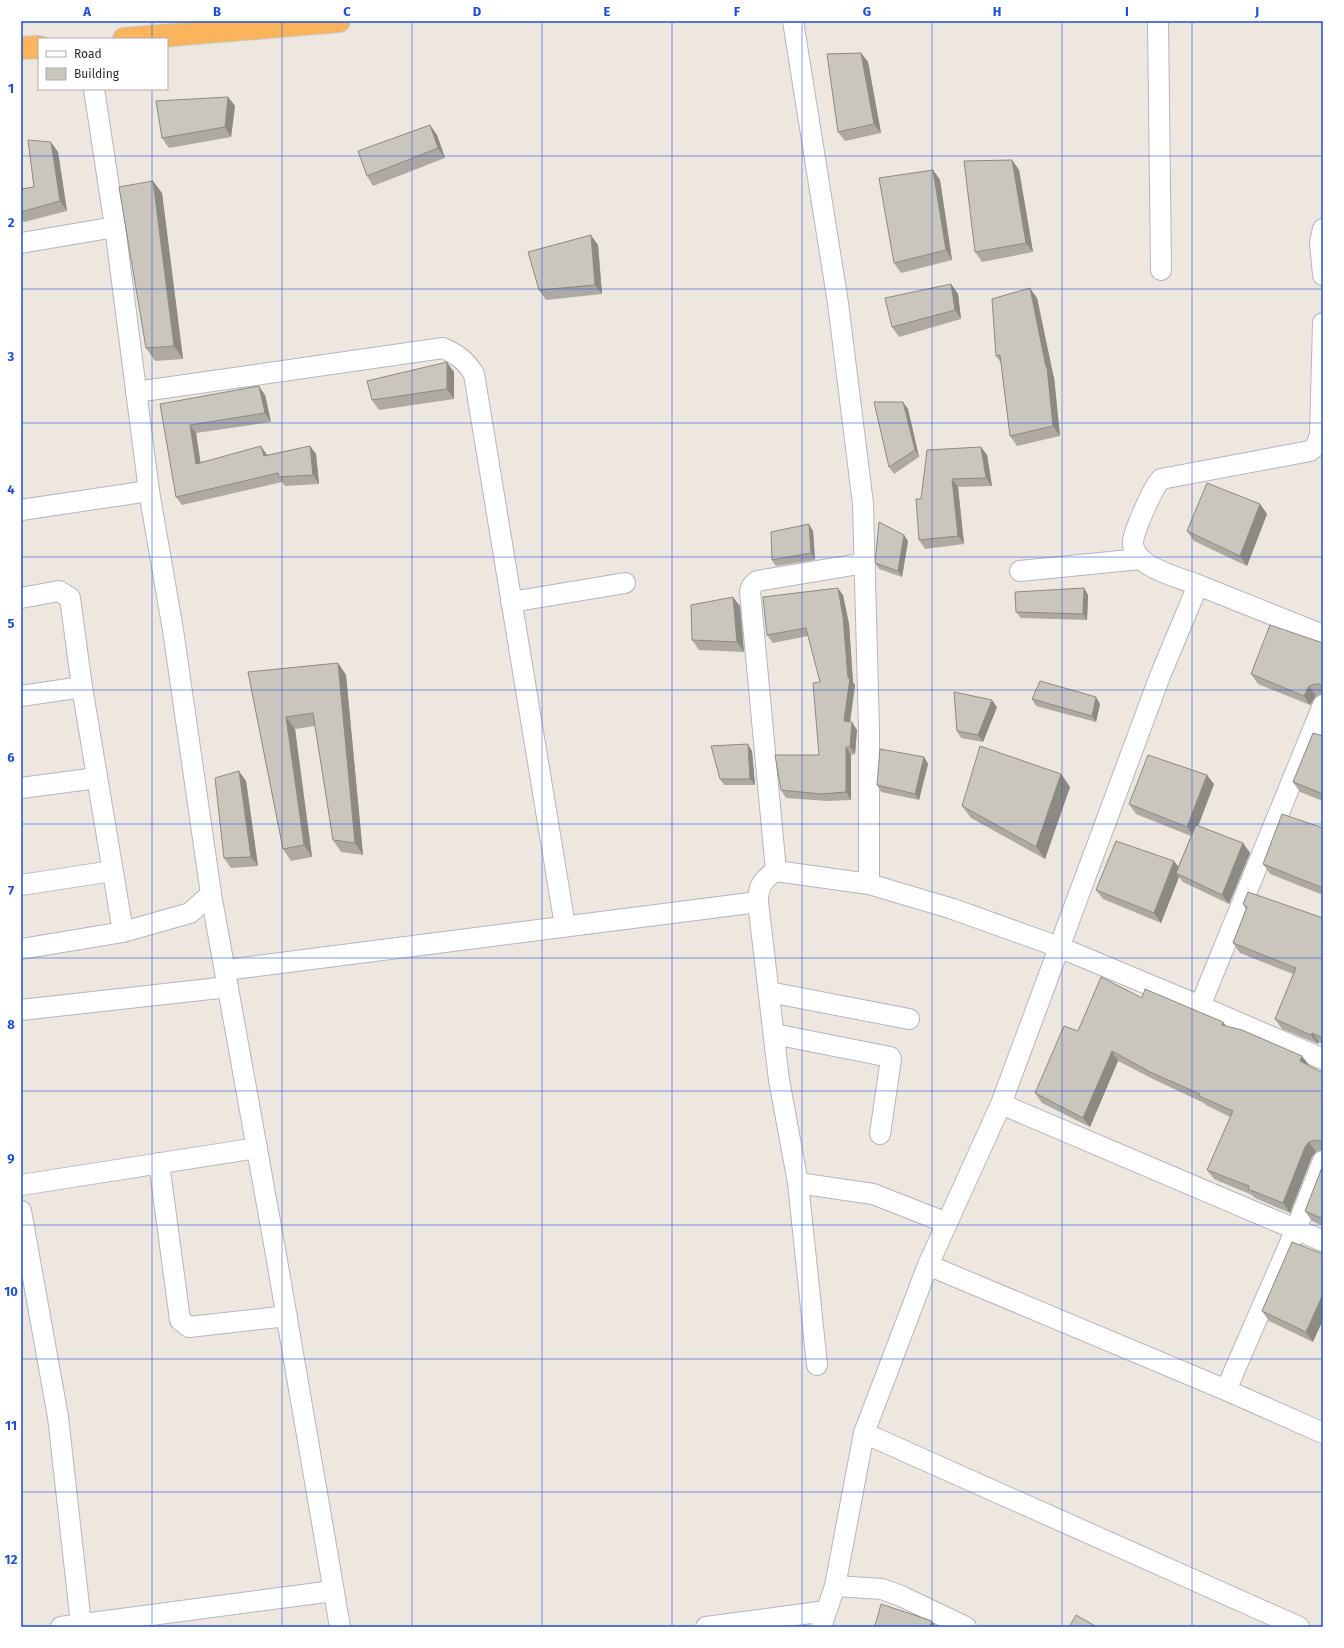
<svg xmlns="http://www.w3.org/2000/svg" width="1344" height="1648" viewBox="0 0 1344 1648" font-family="'Fira Sans',sans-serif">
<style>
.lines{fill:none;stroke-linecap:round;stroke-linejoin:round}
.minor-casing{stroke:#b3b6c0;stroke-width:22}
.trunk-casing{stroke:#c8c8c8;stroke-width:24}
.minor{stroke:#fff;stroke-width:20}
.trunk{stroke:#f9b45c;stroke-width:22}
.wall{fill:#aea9a3}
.shaded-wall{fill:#8d8a84}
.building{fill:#cac5bd;stroke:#8d8a84}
.grid{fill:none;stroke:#1d4ed8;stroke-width:1;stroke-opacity:0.55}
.neatline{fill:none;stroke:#1d4ed8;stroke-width:1.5}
.grid-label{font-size:13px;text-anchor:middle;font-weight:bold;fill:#1d4ed8}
</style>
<rect width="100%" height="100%" fill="#eee7df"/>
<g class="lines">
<g class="minor-casing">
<g id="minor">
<path d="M 793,21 L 838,303 L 863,504 L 869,729 L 869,884"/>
<path d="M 1158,21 L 1161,270"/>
<path d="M 94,89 L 115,227 L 149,491 L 173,630 L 211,894 L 275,1249 L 340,1627"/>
<path d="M 1323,229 L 1320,242 L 1323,275"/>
<path d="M 21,243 L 115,227"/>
<path d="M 136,392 L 443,348 C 458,355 465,360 474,374 L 565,926"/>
<path d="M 21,510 L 149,491"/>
<path d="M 1020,571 L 1140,559"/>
<path d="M 1198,585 L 1323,635"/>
<path d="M 21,598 L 59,591 L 70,598 L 82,687 L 123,932"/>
<path d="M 511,602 L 625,583"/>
<path d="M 21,696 L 82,687"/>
<path d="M 21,788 L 97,778"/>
<path d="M 776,871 L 750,591 L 752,586 L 757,581 L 865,563"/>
<path d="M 21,885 L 112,871"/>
<path d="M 21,949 L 123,932 L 190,913 L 211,894"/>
<path d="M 225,970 L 758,902"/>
<path d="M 769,992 L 909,1019"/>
<path d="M 1200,1006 L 1323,705"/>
<path d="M 21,1010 L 228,987"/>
<path d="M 774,1034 L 890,1057 L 891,1059 L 880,1134"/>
<path d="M 1001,1104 L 1323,1241"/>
<path d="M 159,1163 L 180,1320 L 189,1327 L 287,1316"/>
<path d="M 798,1183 L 873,1194 L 947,1223"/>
<path d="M 21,1185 L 257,1148"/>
<path d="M 21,1211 L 58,1417 L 81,1624"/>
<path d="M 928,1265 L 1226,1390 L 1323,1433"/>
<path d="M 817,1365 L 798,1183 L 779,1080 L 758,902 C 758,886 763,879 776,871 L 869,884 L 953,909 L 1059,947 L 1200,1006 L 1323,1059"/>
<path d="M 1226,1390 L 1296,1229 L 1323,1161"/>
<path d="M 864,1433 L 1299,1627"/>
<path d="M 835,1586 L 882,1589 L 901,1596 L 966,1627"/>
<path d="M 61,1627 L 333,1591"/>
<path d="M 706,1627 L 826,1611"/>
<path d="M 821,1627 L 835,1586 L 864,1433 L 928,1265 L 1001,1104 L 1160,676 L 1198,585 C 1179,577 1131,567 1133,541 C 1134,533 1138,525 1141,517 C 1147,504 1151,491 1161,479 L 1310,451 L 1316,446 L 1320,435 L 1323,323"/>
</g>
</g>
<g class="trunk-casing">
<g id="trunk">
<path d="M 124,39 L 339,21"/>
<path d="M 21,48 L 39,47"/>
</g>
</g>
<use href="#minor" class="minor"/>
<use href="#trunk" class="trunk"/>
</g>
<g class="wall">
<path d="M 861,53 L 868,62 L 881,133 L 845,141 L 838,132 Z"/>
<path d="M 228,97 L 235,106 L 231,137 L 169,148 L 162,138 Z"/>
<path d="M 437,135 L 445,158 L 373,186 L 367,176 Z"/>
<path d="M 58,152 L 67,211 L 24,222 L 21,219 L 21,189 L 34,187 Z"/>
<path d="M 1012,160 L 1019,170 L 1033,252 L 982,262 L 975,252 Z"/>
<path d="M 933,170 L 940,180 L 952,260 L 901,273 L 894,263 Z"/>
<path d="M 162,193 L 183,359 L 155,361 L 146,348 Z"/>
<path d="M 598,245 L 602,294 L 546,300 L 539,290 Z"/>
<path d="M 951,284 L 958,294 L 961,319 L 899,337 L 892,327 Z"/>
<path d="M 1037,298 L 1053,374 L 1054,377 L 1060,436 L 1017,446 L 1010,436 L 1001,363 L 996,356 Z"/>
<path d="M 454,372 L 454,399 L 379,410 L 372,400 Z"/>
<path d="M 265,395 L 271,422 L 196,433 L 200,462 L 267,455 L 310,446 L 316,454 L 319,484 L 285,486 L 282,482 L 182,505 L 176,497 L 160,404 Z"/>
<path d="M 908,409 L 919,457 L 894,474 L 889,467 Z"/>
<path d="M 981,447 L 987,455 L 992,486 L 958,487 L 964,544 L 925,549 L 919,540 L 921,499 Z"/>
<path d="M 1260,504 L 1267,514 L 1247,566 L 1194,541 L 1187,531 Z"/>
<path d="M 813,531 L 815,560 L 776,566 L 772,560 Z"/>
<path d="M 908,541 L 902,577 L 879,569 L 875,563 Z"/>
<path d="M 1084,588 L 1088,595 L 1087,620 L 1021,618 L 1016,612 Z"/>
<path d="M 843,595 L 849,624 L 853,682 L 855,685 L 850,722 L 857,730 L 855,754 L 851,755 L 851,800 L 827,801 L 786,798 L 781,790 L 819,755 L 820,682 L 808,636 L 773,643 L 767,635 Z"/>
<path d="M 740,606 L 744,652 L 699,650 L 692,640 Z"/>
<path d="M 1323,643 L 1323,694 L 1316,696 L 1310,705 L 1258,684 L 1251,674 Z"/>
<path d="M 338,663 L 346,675 L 363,855 L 341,852 L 333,840 L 315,726 L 295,729 L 312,857 L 291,861 L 283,849 L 248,672 Z"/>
<path d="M 1032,699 L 1100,704 L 1096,722 L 1036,706 Z"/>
<path d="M 997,707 L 983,742 L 961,738 L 957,731 Z"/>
<path d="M 1323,736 L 1323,801 L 1300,792 L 1293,782 Z"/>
<path d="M 752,751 L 755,785 L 724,785 L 720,779 Z"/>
<path d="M 924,757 L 928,764 L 919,800 L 881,792 L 877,785 Z"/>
<path d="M 1061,774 L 1070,787 L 1045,859 L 971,818 L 962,806 Z"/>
<path d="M 246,781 L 258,866 L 231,868 L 224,858 Z"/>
<path d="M 1214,784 L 1198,826 L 1243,843 L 1250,853 L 1229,904 L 1183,882 L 1179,877 L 1161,923 L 1103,899 L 1096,890 L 1178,867 L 1191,836 L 1136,814 L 1129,804 Z"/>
<path d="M 1323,828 L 1323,895 L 1270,874 L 1263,864 Z"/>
<path d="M 1243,904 L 1323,918 L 1323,1044 L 1319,1042 L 1318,1044 L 1282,1029 L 1275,1019 L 1293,974 L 1240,953 L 1233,943 L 1246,909 Z"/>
<path d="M 1142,998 L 1223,1022 L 1226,1026 L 1323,1073 L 1323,1150 L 1322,1150 L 1316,1152 L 1312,1157 L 1290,1213 L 1255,1198 L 1252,1195 L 1214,1179 L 1207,1170 L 1230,1117 L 1206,1105 L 1204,1103 L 1157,1081 L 1118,1061 L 1090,1127 L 1042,1103 L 1035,1093 L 1078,1031 Z"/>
<path d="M 1323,1165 L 1323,1226 L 1312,1221 L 1305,1211 Z"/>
<path d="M 1292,1242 L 1313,1342 L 1269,1321 L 1262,1311 Z"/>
</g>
<g class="shaded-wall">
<path d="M 861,53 L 868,62 L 881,133 L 874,124 Z"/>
<path d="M 228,97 L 235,106 L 231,137 L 225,127 Z"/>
<path d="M 430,125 L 437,135 L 445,158 L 438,148 Z"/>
<path d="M 51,142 L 58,152 L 67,211 L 60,201 Z"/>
<path d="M 1012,160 L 1019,170 L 1033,252 L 1026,243 Z"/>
<path d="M 933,170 L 940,180 L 952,260 L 946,250 Z"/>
<path d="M 153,181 L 162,193 L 183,359 L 174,346 Z"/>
<path d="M 591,235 L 598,245 L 602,294 L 595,285 Z"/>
<path d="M 951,284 L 958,294 L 961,319 L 955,310 Z"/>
<path d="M 1030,288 L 1037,298 L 1053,374 L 1054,377 L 1060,436 L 1053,426 L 1046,367 Z"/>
<path d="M 447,362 L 454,372 L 454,399 L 447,389 Z"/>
<path d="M 259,386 L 265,395 L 271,422 L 265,413 Z"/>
<path d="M 903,402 L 908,409 L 919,457 L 915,450 Z"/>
<path d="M 190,425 L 196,433 L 202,472 L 196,464 Z"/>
<path d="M 261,446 L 267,455 L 270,465 L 264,456 Z"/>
<path d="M 310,446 L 316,454 L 319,484 L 313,475 Z"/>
<path d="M 981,447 L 987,455 L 992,486 L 986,478 Z"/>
<path d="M 952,479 L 958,487 L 964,544 L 958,536 Z"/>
<path d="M 1260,504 L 1267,514 L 1247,566 L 1240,556 Z"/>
<path d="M 809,524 L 813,531 L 815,560 L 811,553 Z"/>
<path d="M 904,535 L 908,541 L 902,577 L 898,571 Z"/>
<path d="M 838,588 L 843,595 L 849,624 L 853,682 L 855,685 L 849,729 L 844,721 L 848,678 Z"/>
<path d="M 1084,588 L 1088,595 L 1087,620 L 1083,614 Z"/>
<path d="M 733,597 L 740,606 L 744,652 L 737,642 Z"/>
<path d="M 338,663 L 346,675 L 363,855 L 355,843 Z"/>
<path d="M 1309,686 L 1316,696 L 1310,705 L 1304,696 Z"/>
<path d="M 1096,697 L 1100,704 L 1096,722 L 1092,716 Z"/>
<path d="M 992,700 L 997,707 L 983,742 L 978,735 Z"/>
<path d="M 286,717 L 295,729 L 312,857 L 304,845 Z"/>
<path d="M 852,722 L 857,730 L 855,754 L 850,747 Z"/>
<path d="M 748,744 L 752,751 L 755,785 L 750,779 Z"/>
<path d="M 846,747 L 851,755 L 851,800 L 846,792 Z"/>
<path d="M 924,757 L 928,764 L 919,800 L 915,794 Z"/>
<path d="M 239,771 L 246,781 L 258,866 L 251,857 Z"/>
<path d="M 1061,774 L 1070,787 L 1045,859 L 1036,847 Z"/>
<path d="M 1207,775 L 1214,784 L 1194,837 L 1187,827 Z"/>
<path d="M 1243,843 L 1250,853 L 1229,904 L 1222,895 Z"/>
<path d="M 1174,861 L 1181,870 L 1176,873 L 1179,877 L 1161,923 L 1154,913 Z"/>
<path d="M 1223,1022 L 1230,1031 L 1222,1025 Z"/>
<path d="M 1312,1033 L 1319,1042 L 1318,1044 L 1311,1035 Z"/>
<path d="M 1112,1051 L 1118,1061 L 1090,1127 L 1083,1118 Z"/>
<path d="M 1302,1056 L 1309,1065 L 1300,1061 Z"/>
<path d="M 1309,1142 L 1316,1152 L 1312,1157 L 1290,1213 L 1283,1203 L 1305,1147 Z"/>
<path d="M 1323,1294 L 1323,1320 L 1313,1342 L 1306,1332 Z"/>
<path d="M 932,1621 L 936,1627 L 930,1627 Z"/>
</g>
<g class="building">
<path d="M 861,53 L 874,124 L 838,132 L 827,54 Z"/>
<path d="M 228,97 L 225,127 L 162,138 L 156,101 Z"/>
<path d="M 430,125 L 438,148 L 367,176 L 358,151 Z"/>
<path d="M 28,140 L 51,142 L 60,201 L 21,212 L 21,189 L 34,187 Z"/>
<path d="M 1012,160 L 1026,243 L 975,252 L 964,161 Z"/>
<path d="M 933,170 L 946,250 L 894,263 L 879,178 Z"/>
<path d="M 153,181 L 174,346 L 146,348 L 119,187 Z"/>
<path d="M 591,235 L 595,285 L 539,290 L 528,252 Z"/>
<path d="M 951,284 L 955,310 L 892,327 L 885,298 Z"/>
<path d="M 1030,288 L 1046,367 L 1047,367 L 1053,426 L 1010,436 L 1000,355 L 996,356 L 992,299 Z"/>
<path d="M 447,362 L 447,389 L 372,400 L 367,381 Z"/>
<path d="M 259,386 L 265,413 L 190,425 L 196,464 L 261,446 L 264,456 L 310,446 L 313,475 L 279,477 L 278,473 L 176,497 L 160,404 Z"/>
<path d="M 874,402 L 903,402 L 915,450 L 889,467 Z"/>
<path d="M 981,447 L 986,478 L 952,479 L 958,536 L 919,540 L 916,499 L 921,499 L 927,450 Z"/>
<path d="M 1207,483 L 1260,504 L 1240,556 L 1187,531 Z"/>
<path d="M 879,522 L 904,535 L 898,571 L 875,563 Z"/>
<path d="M 809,524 L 811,553 L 772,560 L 771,532 Z"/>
<path d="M 838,588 L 843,617 L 848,678 L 850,678 L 844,721 L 852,722 L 850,747 L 846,747 L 846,792 L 821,794 L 781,790 L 775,755 L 819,755 L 813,683 L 820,682 L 806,628 L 767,635 L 763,597 Z"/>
<path d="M 1084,588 L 1083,614 L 1016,612 L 1015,592 Z"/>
<path d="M 733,597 L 737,642 L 692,640 L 691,605 Z"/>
<path d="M 1270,625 L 1323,643 L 1323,687 L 1320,684 L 1315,684 L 1309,686 L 1304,696 L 1251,674 Z"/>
<path d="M 338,663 L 355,843 L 333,840 L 313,713 L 286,717 L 304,845 L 283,849 L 248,672 Z"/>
<path d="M 1040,681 L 1096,697 L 1092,716 L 1032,699 Z"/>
<path d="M 954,692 L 992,700 L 978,735 L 957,731 Z"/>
<path d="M 1313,733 L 1323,736 L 1323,794 L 1293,782 Z"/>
<path d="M 748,744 L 750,779 L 720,779 L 711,746 Z"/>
<path d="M 980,746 L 1061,774 L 1036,847 L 962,806 Z"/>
<path d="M 880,749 L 924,757 L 915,794 L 877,785 Z"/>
<path d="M 1148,755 L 1207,775 L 1187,827 L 1129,804 Z"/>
<path d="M 239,771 L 251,857 L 224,858 L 215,778 Z"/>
<path d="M 1282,814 L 1323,828 L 1323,888 L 1263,864 Z"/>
<path d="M 1196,825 L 1243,843 L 1222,895 L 1176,873 Z"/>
<path d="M 1116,841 L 1174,861 L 1154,913 L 1096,890 Z"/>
<path d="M 1248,892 L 1323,918 L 1323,1038 L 1312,1033 L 1311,1035 L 1275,1019 L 1296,968 L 1233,943 L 1247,907 L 1243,904 Z"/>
<path d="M 1101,977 L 1142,998 L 1145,989 L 1223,1022 L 1222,1025 L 1242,1030 L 1302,1056 L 1300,1061 L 1323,1073 L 1323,1142 L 1321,1141 L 1315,1140 L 1309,1142 L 1305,1147 L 1283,1203 L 1248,1189 L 1249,1186 L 1207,1170 L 1233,1111 L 1199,1096 L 1200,1094 L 1150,1072 L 1112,1051 L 1083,1118 L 1035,1093 L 1064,1026 L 1078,1031 Z"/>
<path d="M 1323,1165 L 1323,1219 L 1305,1211 Z"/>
<path d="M 1292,1242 L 1323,1254 L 1323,1294 L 1306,1332 L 1262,1311 Z"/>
<path d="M 881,1604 L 932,1621 L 930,1627 L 874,1627 L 876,1622 Z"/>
<path d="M 1076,1615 L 1097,1627 L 1069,1627 Z"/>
</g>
<path class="grid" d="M 152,21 L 152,39M 282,21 L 282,1627M 412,21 L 412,1627M 542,21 L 542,1627M 672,21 L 672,1627M 802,21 L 802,1627M 932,21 L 932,1627M 1062,21 L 1062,1627M 1192,21 L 1192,1627M 152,89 L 152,1627M 21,156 L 1323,156M 21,289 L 1323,289M 21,423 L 1323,423M 21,557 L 1323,557M 21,690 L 1323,690M 21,824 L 1323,824M 21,958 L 1323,958M 21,1091 L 1323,1091M 21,1225 L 1323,1225M 21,1359 L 1323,1359M 21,1492 L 1323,1492"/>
<rect width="1344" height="1648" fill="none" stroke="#ffffff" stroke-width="44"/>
<rect x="38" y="38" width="130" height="52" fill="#ffffff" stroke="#ababab"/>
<rect x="46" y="51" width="20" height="6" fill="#ffffff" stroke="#ababab"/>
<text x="74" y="58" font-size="12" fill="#2d2d2d">Road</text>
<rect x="46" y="68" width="20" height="12" fill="#cac5bd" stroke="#ababab"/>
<text x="74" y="78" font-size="12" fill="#2d2d2d">Building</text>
<rect x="22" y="22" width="1300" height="1604" class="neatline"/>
<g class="grid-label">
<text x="87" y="16">A</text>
<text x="217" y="16">B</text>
<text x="347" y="16">C</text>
<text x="477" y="16">D</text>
<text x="607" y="16">E</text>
<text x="737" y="16">F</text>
<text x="867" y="16">G</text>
<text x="997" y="16">H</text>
<text x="1127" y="16">I</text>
<text x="1257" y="16">J</text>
<text x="11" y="93">1</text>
<text x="11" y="227">2</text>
<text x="11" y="361">3</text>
<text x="11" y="494">4</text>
<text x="11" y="628">5</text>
<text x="11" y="762">6</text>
<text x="11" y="895">7</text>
<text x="11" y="1029">8</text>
<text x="11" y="1163">9</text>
<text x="11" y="1296">10</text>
<text x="11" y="1430">11</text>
<text x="11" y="1564">12</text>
</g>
</svg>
